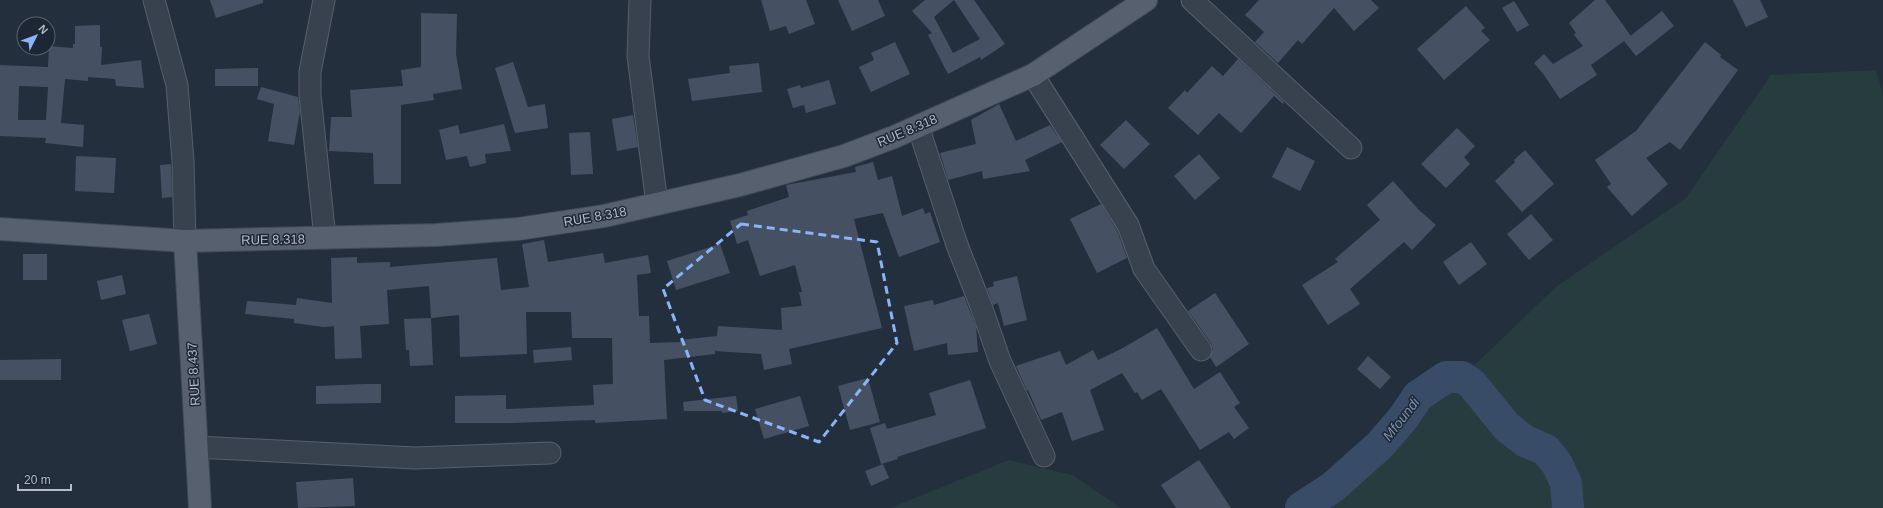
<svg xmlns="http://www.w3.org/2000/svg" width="1883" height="508" viewBox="0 0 1883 508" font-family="Helvetica,sans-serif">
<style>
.green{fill:#263c3f}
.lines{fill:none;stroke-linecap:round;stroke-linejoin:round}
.river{stroke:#394c67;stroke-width:32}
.building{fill:#455162;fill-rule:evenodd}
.minor-casing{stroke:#565f6c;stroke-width:23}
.major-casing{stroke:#414a57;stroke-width:24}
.minor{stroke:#38414e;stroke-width:21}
.major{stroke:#56606e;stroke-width:22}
.marked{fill:none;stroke:#8ab4f8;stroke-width:3;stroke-dasharray:8 5;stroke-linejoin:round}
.labels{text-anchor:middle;stroke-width:3;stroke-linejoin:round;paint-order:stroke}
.street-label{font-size:13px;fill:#b4bcc9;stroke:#1d2633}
.water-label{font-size:14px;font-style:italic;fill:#7c92b1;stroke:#1d2633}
</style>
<rect width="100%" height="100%" fill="#242f3e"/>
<g class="green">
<path d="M 1876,70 L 1883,94 L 1883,508 L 1301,508 L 1333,487 L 1380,445 L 1404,417 L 1418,396 L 1446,377 L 1462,377 L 1557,286 L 1686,198 L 1771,75 Z"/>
<path d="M 1009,460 L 1072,475 L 1121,508 L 890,508 Z"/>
</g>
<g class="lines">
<path class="river" d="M 1301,508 L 1333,487 L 1380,445 L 1404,417 L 1418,396 L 1446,377 L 1462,377 L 1472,384 L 1507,427 L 1525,441 L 1546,450 L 1557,464 L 1566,483 L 1568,508"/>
</g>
<g class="building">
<path d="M 210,0 L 263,0 L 263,3 L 216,18 Z"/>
<path d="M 761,0 L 806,0 L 815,24 L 789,34 L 786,26 L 770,31 Z"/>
<path d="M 838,0 L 878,0 L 885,16 L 852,31 Z"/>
<path d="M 925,0 L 954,0 L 934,17 L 953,53 L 980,39 L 954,0 L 974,0 L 1005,44 L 981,60 L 980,57 L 948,74 L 928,35 L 932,33 L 912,11 Z"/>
<path d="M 1259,0 L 1371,0 L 1379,8 L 1354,31 L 1334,8 L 1302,44 L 1298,40 L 1278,63 L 1255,42 L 1264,32 L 1245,15 Z"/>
<path d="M 1595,0 L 1605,0 L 1631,36 L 1591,65 L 1597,75 L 1560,99 L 1544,75 L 1534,63 L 1544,54 L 1553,64 L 1583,46 L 1574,35 L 1576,33 L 1569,23 Z"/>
<path d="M 1733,0 L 1760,0 L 1768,17 L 1746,27 Z"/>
<path d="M 1514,1 L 1529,25 L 1517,32 L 1502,8 Z"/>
<path d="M 1466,6 L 1485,28 L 1481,31 L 1490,40 L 1444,80 L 1417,49 Z"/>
<path d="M 1662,11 L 1674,26 L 1636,56 L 1624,41 Z"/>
<path d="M 421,13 L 457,14 L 456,54 L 462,89 L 433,94 L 434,100 L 401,105 L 401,184 L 374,184 L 373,153 L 329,151 L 331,117 L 352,117 L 350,90 L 403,86 L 401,70 L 421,67 Z"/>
<path d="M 100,25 L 100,47 L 102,47 L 101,65 L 141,60 L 144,88 L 116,86 L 115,79 L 88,77 L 88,81 L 65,79 L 61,123 L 84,125 L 83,147 L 45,143 L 46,138 L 0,136 L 0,65 L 48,67 L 49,46 L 73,48 L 73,44 L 75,44 L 75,26 ZM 19,86 L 48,87 L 46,120 L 18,120 Z"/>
<path d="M 895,42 L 910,74 L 871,92 L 859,67 L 874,60 L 871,53 Z"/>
<path d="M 1705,42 L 1721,55 L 1720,57 L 1738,70 L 1680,150 L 1670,142 L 1646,158 L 1668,184 L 1632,216 L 1607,187 L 1611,184 L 1595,160 L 1636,131 Z"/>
<path d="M 1238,59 L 1284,102 L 1283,104 L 1274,96 L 1241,133 L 1219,113 L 1198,135 L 1168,108 L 1185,90 L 1187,93 L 1212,66 L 1223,76 Z"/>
<path d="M 513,62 L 528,107 L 545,104 L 548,128 L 515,133 L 495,68 Z"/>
<path d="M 759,63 L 762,92 L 692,101 L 688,79 L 730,73 L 729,66 Z"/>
<path d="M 258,68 L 258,86 L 215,86 L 215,69 Z"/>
<path d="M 829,80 L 836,104 L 806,113 L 804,105 L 793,108 L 787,89 L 800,85 L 801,88 Z"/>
<path d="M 261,87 L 298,97 L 300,112 L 294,145 L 268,141 L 274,104 L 257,99 Z"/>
<path d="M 999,104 L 1016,141 L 1050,125 L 1062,142 L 1025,160 L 1030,171 L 983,179 L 982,171 L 948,180 L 940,153 L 976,144 L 971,120 Z"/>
<path d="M 633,115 L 638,147 L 617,151 L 612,119 Z"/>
<path d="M 1126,120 L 1150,144 L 1124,169 L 1100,145 Z"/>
<path d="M 504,124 L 511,151 L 485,154 L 486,163 L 470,167 L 467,156 L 446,160 L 439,130 L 458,125 L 460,134 Z"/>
<path d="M 1457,128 L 1475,146 L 1464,157 L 1470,164 L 1446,188 L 1421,164 Z"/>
<path d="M 590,132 L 593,174 L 571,175 L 569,133 Z"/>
<path d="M 1287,147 L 1315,161 L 1300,191 L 1272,177 Z"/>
<path d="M 1525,150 L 1554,184 L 1522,212 L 1495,181 L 1515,162 L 1514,160 Z"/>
<path d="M 1199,154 L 1220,178 L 1195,200 L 1174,176 Z"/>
<path d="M 76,156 L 116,158 L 114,193 L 75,191 Z"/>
<path d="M 873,162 L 878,180 L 892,176 L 902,216 L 923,208 L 925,214 L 930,212 L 940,242 L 899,257 L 883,213 L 854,219 L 882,328 L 789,349 L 792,364 L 764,370 L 761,354 L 715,351 L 715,354 L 664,360 L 667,419 L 595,423 L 595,420 L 512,423 L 455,423 L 455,396 L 506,395 L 506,409 L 594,405 L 593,385 L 613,384 L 612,338 L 572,338 L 571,312 L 526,312 L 527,354 L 460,357 L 459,315 L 431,318 L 429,286 L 387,290 L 389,324 L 360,326 L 362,358 L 335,359 L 334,326 L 324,327 L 294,323 L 294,319 L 245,314 L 247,301 L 296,305 L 297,298 L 332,303 L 331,258 L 357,257 L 357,263 L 390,262 L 390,267 L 497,258 L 501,290 L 529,287 L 522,244 L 544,240 L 548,262 L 603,253 L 605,263 L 648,255 L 651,273 L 637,275 L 639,316 L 649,316 L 650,343 L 680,342 L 680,340 L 717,336 L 718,326 L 782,330 L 781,308 L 802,306 L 799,292 L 802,292 L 795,265 L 760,276 L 748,240 L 737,244 L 730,221 L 748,215 L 747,211 L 789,197 L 786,185 L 856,172 L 855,167 Z"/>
<path d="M 171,164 L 172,197 L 162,198 L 160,165 Z"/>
<path d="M 1393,181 L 1418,209 L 1436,225 L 1412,250 L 1404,242 L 1350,289 L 1360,304 L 1328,325 L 1302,285 L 1338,262 L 1335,259 L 1380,220 L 1367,205 Z"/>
<path d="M 1101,204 L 1117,230 L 1127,258 L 1097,273 L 1070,219 Z"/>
<path d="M 1531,214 L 1553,240 L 1529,260 L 1507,234 Z"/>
<path d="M 1471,242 L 1487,264 L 1459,285 L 1443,262 Z"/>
<path d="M 720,244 L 730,273 L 676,290 L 667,261 Z"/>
<rect x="23" y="254" width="24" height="26"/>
<path d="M 122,275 L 126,294 L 101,300 L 97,281 Z"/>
<path d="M 1017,276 L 1027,320 L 1004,326 L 998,303 L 993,305 L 987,288 L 994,286 L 993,282 Z"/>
<path d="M 1215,293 L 1249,344 L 1216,367 L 1210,357 L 1213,349 L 1211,343 L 1188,311 Z"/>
<path d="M 964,296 L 976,327 L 978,352 L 948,355 L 947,343 L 914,351 L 904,306 L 933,300 L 934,305 Z"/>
<path d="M 149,314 L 157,344 L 130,351 L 122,320 Z"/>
<path d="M 431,318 L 433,365 L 410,366 L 409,350 L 406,350 L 404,319 Z"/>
<path d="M 1157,328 L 1194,389 L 1220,372 L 1240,403 L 1234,407 L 1249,428 L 1234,439 L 1229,432 L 1200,450 L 1161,389 L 1142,400 L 1137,392 L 1135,393 L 1122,373 L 1090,390 L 1104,430 L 1072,441 L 1062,412 L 1041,420 L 1028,390 L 1027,391 L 1016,366 L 1060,351 L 1066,365 L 1093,350 L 1098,360 L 1121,349 Z"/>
<path d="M 571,347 L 572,360 L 534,363 L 533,350 Z"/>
<path d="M 1368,356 L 1391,377 L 1380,389 L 1357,369 Z"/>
<path d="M 61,359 L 61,380 L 0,380 L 0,360 Z"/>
<path d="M 868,378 L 880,422 L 850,430 L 838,386 Z"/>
<path d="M 970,380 L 986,428 L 897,457 L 898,459 L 881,464 L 870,428 L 885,423 L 887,429 L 936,415 L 929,393 Z"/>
<path d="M 366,384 L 381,384 L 381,403 L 316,404 L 316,386 Z"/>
<path d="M 736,396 L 738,411 L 722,413 L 722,411 L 684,411 L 683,402 Z"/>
<path d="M 800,396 L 809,426 L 764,439 L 755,409 Z"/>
<path d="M 1199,460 L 1231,508 L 1176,508 L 1161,485 Z"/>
<path d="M 883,464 L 889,478 L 871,486 L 865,471 Z"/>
<path d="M 353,478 L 355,506 L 298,508 L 296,482 Z"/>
</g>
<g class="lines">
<g class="minor-casing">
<g id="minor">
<path d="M 154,0 L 177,85 L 183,161 L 185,241"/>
<path d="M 324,0 L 310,72 L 310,95 L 325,238"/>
<path d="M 640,0 L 638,56 L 657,204"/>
<path d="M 1192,0 L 1351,148"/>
<path d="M 1033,75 L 1128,225 L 1144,269 L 1201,350"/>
<path d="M 918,126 L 957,245 L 981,306 L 1000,361 L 1044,456"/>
<path d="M 197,447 L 415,458 L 550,453"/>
</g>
</g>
<g class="major-casing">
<g id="major">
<path d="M 0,229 L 185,241 L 436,235 L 518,229 L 604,216 L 740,185 L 844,156 L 894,137 L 1033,75 L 1146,0"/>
<path d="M 185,241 L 200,508"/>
</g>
</g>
<use href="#minor" class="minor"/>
<use href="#major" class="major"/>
</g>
<path class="marked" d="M 741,224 L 877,242 L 897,343 L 819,442 L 705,400 L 663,289 Z"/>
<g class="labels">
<g class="street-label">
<text transform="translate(907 130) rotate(-23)" y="5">RUE 8.318</text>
<text transform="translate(595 216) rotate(-10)" y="5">RUE 8.318</text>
<text transform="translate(273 239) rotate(-1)" y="5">RUE 8.318</text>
<text transform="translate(193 374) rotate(-93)" y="5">RUE 8.437</text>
</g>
<g class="water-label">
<text transform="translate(1401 419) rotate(-52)" y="5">Mfoundi</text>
</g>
</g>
<g transform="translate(36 36) rotate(48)"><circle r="19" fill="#1d2633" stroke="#59626f"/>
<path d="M0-3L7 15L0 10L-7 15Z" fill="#8ab4f8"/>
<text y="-6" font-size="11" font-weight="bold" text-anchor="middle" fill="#b4bcc9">N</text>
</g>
<path d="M18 484v6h53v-6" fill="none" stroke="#b4bcc9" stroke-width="2"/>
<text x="24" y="484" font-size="12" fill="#b4bcc9" stroke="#1d2633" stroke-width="3" paint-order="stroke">20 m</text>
</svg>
